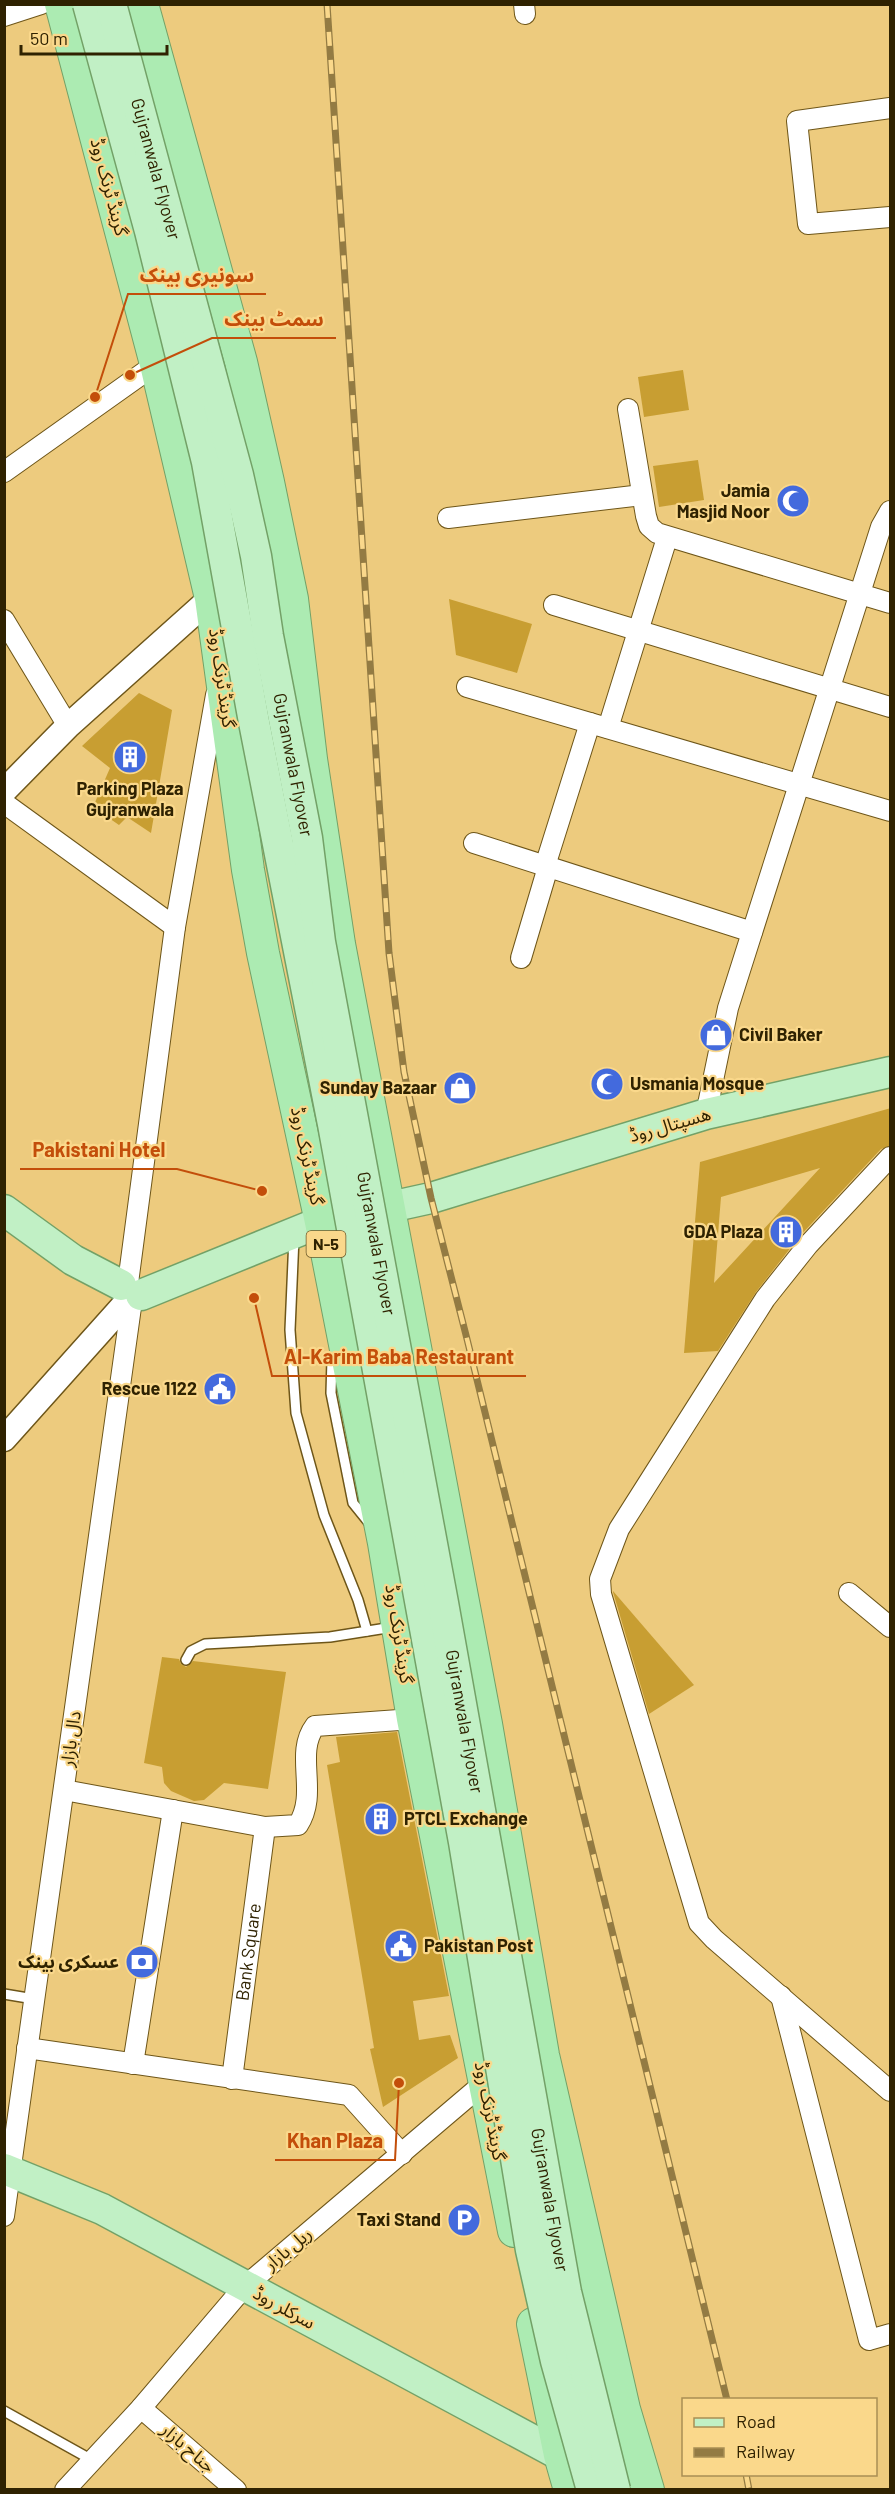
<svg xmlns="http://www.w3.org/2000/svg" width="895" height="2494" viewBox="0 0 895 2494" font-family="Barlow,'Noto Sans Arabic',sans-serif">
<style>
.building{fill:#c89e32;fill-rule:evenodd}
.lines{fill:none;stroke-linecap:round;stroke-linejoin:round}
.service-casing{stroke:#6e5619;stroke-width:12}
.minor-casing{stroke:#6e5619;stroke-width:22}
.tertiary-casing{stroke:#6e5619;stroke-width:27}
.primary-casing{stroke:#73a167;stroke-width:33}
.trunk-casing{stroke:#73a167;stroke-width:34}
.service{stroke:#fff;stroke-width:9}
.minor{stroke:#fff;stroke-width:20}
.tertiary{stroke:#fff;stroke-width:24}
.primary{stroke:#c1f0c5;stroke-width:30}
.trunk{stroke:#acebb2;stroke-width:32}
.rail-casing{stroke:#937b43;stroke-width:7}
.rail{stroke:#fad88b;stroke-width:4.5;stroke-dasharray:14;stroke-linecap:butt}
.primary-bridge-casing{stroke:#73a167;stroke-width:33;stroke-linecap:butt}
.primary-bridge{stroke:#c1f0c5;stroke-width:30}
.labels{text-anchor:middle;stroke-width:4.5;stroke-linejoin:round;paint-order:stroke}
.shield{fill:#fad88b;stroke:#6c592a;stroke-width:1.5}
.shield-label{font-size:16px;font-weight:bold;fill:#2f2201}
.street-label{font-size:18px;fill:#2f2201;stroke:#fad88b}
.poi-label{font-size:18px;font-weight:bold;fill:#2f2201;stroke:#fad88b;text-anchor:end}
.leader{fill:none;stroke:#c34e0a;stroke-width:2}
.callout-dot{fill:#c34e0a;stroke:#fad88b;stroke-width:2}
.callout-label{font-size:20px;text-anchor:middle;font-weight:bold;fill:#c34e0a;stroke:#fad88b;stroke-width:4.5;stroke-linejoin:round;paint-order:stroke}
</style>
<rect width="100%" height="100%" fill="#edcb7e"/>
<g class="building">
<path d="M 683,370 L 689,410 L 644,417 L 638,377 Z"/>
<path d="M 698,460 L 704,500 L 659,507 L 653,466 Z"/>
<path d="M 449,599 L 532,624 L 517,673 L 456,655 Z"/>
<path d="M 139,693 L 172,710 L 151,833 L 127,817 L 119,825 L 93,807 L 110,768 L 82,746 Z"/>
<path d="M 891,1108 L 891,1145 L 881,1149 L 799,1237 L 756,1292 L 718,1351 L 684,1353 L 700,1162 ZM 820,1168 L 714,1283 L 721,1197 Z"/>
<path d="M 613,1591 L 694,1685 L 649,1714 L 613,1592 Z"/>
<path d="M 162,1657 L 179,1659 L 181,1664 L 186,1667 L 193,1661 L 286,1672 L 268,1789 L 224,1783 L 204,1800 L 194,1801 L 171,1791 L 164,1783 L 162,1767 L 144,1763 Z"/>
<path d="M 397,1732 L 449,1996 L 413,2001 L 419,2040 L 450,2035 L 458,2058 L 383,2107 L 370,2049 L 374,2048 L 327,1765 L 340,1762 L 336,1737 Z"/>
</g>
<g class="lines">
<g class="service-casing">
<g id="service">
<path d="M 294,1237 L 290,1330 L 296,1413 L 324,1515 L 358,1600 L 367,1631"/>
<path d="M 338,1350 L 332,1359 L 331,1393 L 353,1503 L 370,1524"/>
<path d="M 186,1660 L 191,1651 L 205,1644 L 330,1637 L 393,1627"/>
<path d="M 4,1994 L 34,1999"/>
<path d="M 4,2411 L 92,2460"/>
</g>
</g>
<g class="minor-casing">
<g id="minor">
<path d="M 524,4 L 525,14"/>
<path d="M 4,16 L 41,4"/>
<path d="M 890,108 L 797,121 L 808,224 L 890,217"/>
<path d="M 628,409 L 646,516 L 649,526 L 657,533 L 890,603"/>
<path d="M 4,472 L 156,364"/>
<path d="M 448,518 L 642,495"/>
<path d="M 554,605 L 890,707"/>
<path d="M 4,620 L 68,726"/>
<path d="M 467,687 L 890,811"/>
<path d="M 608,728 L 667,538"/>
<path d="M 4,803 L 175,927"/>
<path d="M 474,843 L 752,932"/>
<path d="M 545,866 L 590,723"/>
<path d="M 521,958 L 548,867"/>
<path d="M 706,1114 L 728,1008 L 881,527 L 890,511"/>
<path d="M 890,1157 L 808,1245 L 765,1299 L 619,1529 L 600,1579 L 601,1594 L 699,1923 L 714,1939 L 890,2091"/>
<path d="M 128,1283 L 175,927 L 216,695"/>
<path d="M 849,1593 L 890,1627"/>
<path d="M 64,1790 L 265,1827 L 298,1825 C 319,1793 294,1754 315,1726 L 413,1719"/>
<path d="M 781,1996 L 869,2340 L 890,2334"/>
<path d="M 27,2048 L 349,2095 L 402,2154"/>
<path d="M 133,2064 L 173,1810"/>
<path id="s1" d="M 232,2079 L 265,1827"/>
<path d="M 4,2216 L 131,1307"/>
<path d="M 141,2408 L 236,2490"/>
<path d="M 65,2490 L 141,2408 L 244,2287 L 484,2083"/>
</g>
</g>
<g class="tertiary-casing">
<g id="tertiary">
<path d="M 4,791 L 68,726 L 211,598"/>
<path d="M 4,1439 L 123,1306"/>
</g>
</g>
<g class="primary-casing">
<g id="primary">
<path d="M 390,1207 L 431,1198 L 706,1114 L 890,1072"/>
<path d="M 4,1210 L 73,1260 L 121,1285"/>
<path d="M 141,1295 L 321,1222"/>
<path d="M 4,2169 L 102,2209 L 560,2455"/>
</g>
</g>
<g class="trunk-casing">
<g id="trunk">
<path d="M 61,4 L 156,364 L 211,598 L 248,870 L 263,953 L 321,1222 L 384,1543 L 413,1719 L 514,2231"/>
<path d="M 142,4 L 241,362 L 268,482 L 292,599 L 311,759 L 339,944 L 486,1724 L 543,2055 L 624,2409 L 648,2490"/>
<path d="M 533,2324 L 560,2455 L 570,2490"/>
</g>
</g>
<use href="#service" class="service"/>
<use href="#minor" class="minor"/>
<use href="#tertiary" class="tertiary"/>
<use href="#primary" class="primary"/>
<use href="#trunk" class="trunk"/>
<g class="rail-casing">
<g id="rail">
<path d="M 327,4 L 389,953 L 404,1072 L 431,1198 L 467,1339 L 727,2400"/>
<path d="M 746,2474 L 749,2490"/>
</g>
</g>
<use href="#rail" class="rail"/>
<g class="primary-bridge-casing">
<g id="primary-bridge">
<path d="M 88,4 L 150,231 L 207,462 L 254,722 L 333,1124 L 464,1842 L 531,2250 L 556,2361 L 592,2490"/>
<path id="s2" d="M 111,4 L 238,475 L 256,556 L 268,636 L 307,838 L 320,942 L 443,1603 L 566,2292 L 615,2490"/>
</g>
</g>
<use href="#primary-bridge" class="primary-bridge"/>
</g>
<defs>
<g id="mosque-disc" transform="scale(1.725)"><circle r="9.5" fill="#436add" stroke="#fad88b"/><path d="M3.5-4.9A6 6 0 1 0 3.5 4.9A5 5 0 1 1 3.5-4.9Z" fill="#fff"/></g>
<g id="building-disc" transform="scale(1.725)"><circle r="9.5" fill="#436add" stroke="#fad88b"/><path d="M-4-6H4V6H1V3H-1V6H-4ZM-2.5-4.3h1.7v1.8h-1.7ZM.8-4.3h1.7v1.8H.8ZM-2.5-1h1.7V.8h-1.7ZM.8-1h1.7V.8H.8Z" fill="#fff"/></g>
<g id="shop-disc" transform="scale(1.725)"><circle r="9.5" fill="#436add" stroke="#fad88b"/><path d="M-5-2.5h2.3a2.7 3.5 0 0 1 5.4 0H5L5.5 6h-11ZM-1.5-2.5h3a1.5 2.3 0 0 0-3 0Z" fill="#fff"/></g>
<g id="civic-disc" transform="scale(1.725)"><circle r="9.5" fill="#436add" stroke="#fad88b"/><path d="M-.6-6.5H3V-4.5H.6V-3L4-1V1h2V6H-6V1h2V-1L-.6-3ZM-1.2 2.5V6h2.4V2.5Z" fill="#fff"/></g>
<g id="bank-disc" transform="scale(1.725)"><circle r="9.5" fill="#436add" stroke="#fad88b"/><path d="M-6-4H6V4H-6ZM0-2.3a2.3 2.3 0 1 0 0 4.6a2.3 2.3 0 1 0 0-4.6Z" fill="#fff"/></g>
<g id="parking-disc" transform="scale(1.725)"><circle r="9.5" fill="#436add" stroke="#fad88b"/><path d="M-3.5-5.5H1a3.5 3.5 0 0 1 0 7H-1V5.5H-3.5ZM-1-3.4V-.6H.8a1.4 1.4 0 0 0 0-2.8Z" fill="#fff"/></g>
</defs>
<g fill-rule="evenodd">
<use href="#mosque-disc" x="793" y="501"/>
<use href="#building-disc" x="130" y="757"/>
<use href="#shop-disc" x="716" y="1035"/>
<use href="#mosque-disc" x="607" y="1084"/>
<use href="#shop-disc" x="460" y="1088"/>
<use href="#building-disc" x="786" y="1232"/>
<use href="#civic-disc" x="220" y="1389"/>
<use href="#building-disc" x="381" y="1819"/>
<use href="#civic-disc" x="401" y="1946"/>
<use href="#bank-disc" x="142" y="1962"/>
<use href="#parking-disc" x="464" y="2220"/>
</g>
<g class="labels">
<rect class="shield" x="306.5" y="1231" width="39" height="26" rx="4.5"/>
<g class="shield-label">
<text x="326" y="1250">N-5</text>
</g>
<g class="street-label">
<text dy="6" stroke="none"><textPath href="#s2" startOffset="171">Gujranwala Flyover</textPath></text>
<text transform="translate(109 187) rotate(75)" y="6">گرینڈ ٹرنک روڈ</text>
<text transform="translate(222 678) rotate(82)" y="6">گرینڈ ٹرنک روڈ</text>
<text dy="6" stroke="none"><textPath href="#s2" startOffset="783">Gujranwala Flyover</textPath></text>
<text transform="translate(670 1125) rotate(-16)" y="6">ھسپتال روڈ</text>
<text transform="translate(307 1156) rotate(78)" y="6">گرینڈ ٹرنک روڈ</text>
<text dy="6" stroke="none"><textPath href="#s2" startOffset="1269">Gujranwala Flyover</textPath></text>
<text transform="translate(399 1634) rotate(81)" y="6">گرینڈ ٹرنک روڈ</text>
<text dy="6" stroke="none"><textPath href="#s2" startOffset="1755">Gujranwala Flyover</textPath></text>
<text transform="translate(71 1739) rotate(-82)" y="6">دال بازار</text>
<text dy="6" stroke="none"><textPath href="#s1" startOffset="128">Bank Square</textPath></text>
<text transform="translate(490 2111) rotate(79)" y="6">گرینڈ ٹرنک روڈ</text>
<text dy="6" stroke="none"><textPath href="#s2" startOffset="2241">Gujranwala Flyover</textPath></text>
<text transform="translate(288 2249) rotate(-40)" y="6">ریل بازار</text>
<text transform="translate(284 2308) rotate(29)" y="6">سرکلر روڈ</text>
<text transform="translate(188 2448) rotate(41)" y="6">جناح بازار</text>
</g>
<g class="poi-label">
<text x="770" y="497">Jamia<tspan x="770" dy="21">Masjid Noor</tspan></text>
<text x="130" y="795" text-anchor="middle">Parking Plaza<tspan x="130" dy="21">Gujranwala</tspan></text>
<text x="739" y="1041" text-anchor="start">Civil Baker</text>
<text x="630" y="1090" text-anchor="start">Usmania Mosque</text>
<text x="437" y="1094">Sunday Bazaar</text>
<text x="763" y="1238">GDA Plaza</text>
<text x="197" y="1395">Rescue 1122</text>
<text x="404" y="1825" text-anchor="start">PTCL Exchange</text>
<text x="424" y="1952" text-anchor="start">Pakistan Post</text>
<text x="119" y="1968">عسکری بینک</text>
<text x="441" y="2226">Taxi Stand</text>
</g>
</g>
<path class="leader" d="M95 397L128 294H266M130 375L212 338H336M262 1191L177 1169H20M254 1298L272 1376H526M399 2083L395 2160H275"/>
<g class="callout-dot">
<circle cx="95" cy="397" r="6"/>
<circle cx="130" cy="375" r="6"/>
<circle cx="262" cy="1191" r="6"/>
<circle cx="254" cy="1298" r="6"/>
<circle cx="399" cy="2083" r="6"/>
</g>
<g class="callout-label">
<text x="197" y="282">سونیری بینک</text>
<text x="274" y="326">سمٹ بینک</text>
<text x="99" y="1157">Pakistani Hotel</text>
<text x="399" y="1364">Al-Karim Baba Restaurant</text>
<text x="335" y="2148">Khan Plaza</text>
</g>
<rect width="895" height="2494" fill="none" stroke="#2f2201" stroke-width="12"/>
<rect x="682" y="2398" width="195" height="78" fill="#fad88b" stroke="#a98f54" stroke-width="1.5"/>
<rect x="694" y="2418" width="30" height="9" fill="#c1f0c5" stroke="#a98f54" stroke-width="1.5"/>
<text x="736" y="2428" font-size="18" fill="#2f2201">Road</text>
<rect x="694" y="2448" width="30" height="9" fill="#937b43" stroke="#a98f54" stroke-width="1.5"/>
<text x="736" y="2458" font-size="18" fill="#2f2201">Railway</text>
<path d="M21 45v9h146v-9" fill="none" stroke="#2f2201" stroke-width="3"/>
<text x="30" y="45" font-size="18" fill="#2f2201" stroke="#fad88b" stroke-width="4.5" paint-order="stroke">50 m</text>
</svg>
